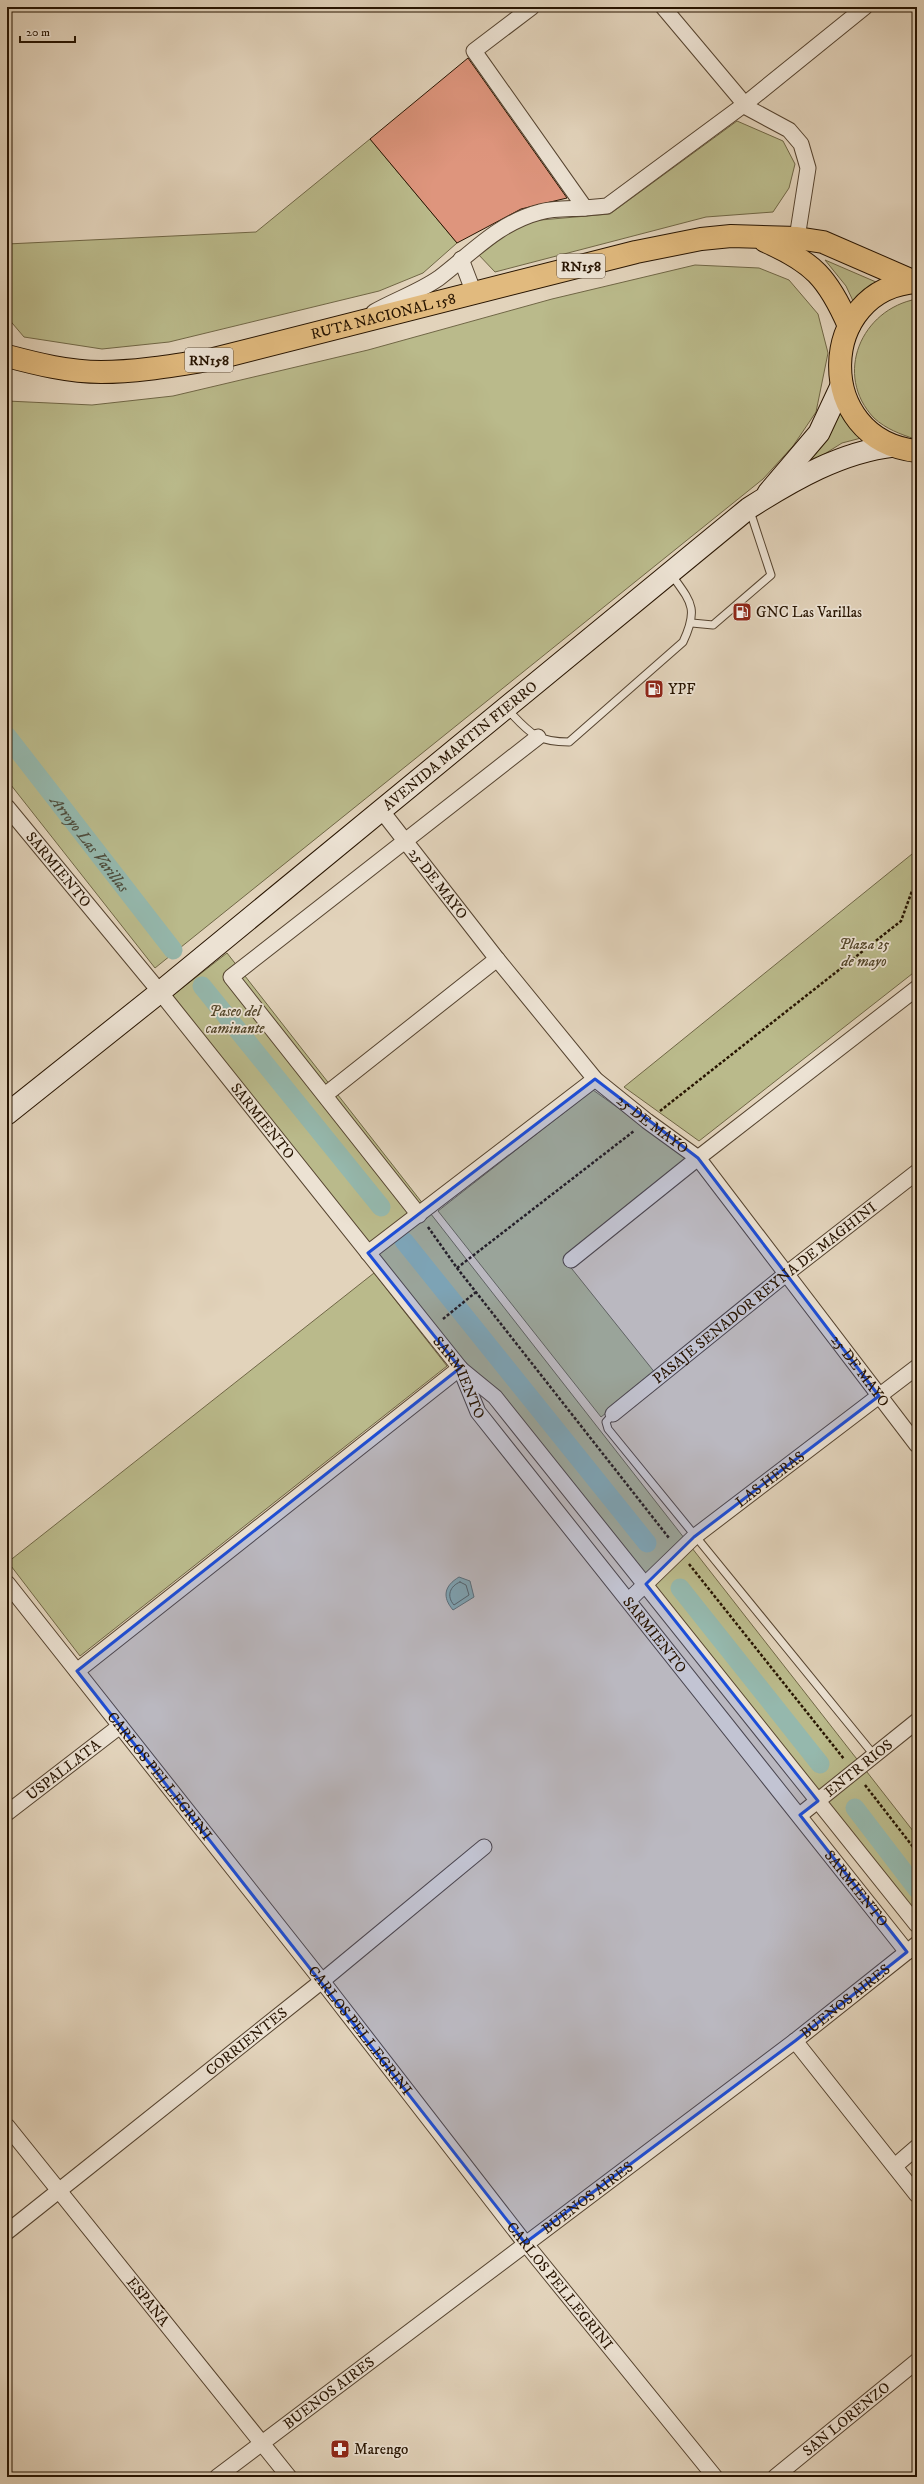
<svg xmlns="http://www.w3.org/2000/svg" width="924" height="2484" viewBox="0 0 924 2484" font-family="'IM FELL DW Pica',serif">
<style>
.green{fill:#baba8b;stroke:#706746}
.water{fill:#95b8ad;stroke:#697668}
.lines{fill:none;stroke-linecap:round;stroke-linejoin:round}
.shore{stroke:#5e6657;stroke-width:1}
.canal{stroke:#95b8ad;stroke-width:19}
.building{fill:#de957d;stroke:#271401}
.lane-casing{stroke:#564430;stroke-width:9}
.street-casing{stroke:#564430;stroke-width:17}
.secondary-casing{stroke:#271401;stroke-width:23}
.highway-casing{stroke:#271401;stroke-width:24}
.path{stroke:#271401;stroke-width:2.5;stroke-dasharray:3 2;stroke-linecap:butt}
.lane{stroke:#ece2d3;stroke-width:7}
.street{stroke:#ece2d3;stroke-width:15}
.secondary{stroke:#ece2d3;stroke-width:21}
.highway{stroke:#e1ba7e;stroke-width:22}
.marked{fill:#1d4ed8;fill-opacity:0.2;stroke:#1d4ed8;stroke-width:3;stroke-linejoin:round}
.labels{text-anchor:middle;stroke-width:3.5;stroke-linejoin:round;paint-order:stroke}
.shield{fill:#ece2d3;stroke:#625240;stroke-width:1}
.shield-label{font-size:14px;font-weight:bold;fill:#271401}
.street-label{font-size:15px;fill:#271401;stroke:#ece2d3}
.poi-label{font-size:15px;fill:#271401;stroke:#ece2d3;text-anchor:start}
.park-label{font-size:15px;font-style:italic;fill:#53462a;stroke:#ece2d3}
.water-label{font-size:16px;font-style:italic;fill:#4e4d3d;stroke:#ece2d3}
</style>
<rect width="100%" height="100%" fill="#e2d3bb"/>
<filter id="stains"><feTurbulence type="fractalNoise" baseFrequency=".005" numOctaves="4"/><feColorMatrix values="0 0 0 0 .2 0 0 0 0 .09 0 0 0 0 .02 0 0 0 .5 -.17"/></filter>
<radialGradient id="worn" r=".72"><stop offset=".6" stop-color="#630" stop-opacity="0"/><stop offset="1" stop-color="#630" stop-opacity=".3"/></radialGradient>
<g class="green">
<path d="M 737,121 L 783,141 L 795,164 L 789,188 L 773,212 L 706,217 L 495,272 L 477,253 L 501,234 L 529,221 L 610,214 Z"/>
<path d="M 370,139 L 457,243 L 423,273 L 379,291 L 169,342 L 102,349 L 24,337 L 7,317 L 7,244 L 256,232 Z"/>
<path d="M 825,260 L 876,282 L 854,303 L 846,286 Z"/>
<path d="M 695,265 L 759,268 L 789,280 L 818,314 L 828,353 L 816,412 L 793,446 L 763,479 L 155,968 L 7,780 L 7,401 L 92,405 L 173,396 L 368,350 L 552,299 Z"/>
<path d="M 917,299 L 917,439 L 915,439 C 900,434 886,429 874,418 C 833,375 861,309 917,299 Z"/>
<path d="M 839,405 L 865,437 L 842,443 L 799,470 C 823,447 831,437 839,405 Z"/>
<path d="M 917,850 L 917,970 L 699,1141 L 624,1087 Z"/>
<path d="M 227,953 L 917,1836 L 917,1936 L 172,996 Z"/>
<path d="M 593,1090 L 688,1158 L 564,1259 L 656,1374 L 601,1417 L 438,1211 Z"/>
<path d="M 374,1273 L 447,1366 L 80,1656 L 8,1562 Z"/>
</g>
<path class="water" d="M 459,1577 L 470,1581 L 474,1597 L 453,1610 C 442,1597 444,1586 459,1577 Z"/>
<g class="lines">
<path class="shore" d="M 460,1582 L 466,1585 L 469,1595 L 454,1605 C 446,1596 450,1586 460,1582 Z"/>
<g class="canal">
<path id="s1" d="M 7,736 L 173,950"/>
<path d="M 202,986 L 381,1207"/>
<path d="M 404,1241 L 647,1543"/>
<path d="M 680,1588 L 820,1764"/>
<path d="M 855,1808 L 917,1889"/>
</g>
</g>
<path class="building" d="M 468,58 L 567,198 L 521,209 L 457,243 L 370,139 Z"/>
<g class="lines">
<g class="lane-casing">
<g id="lane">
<path d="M 692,623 L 713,625 L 771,575 L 750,511"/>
<path d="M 507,709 C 529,732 535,742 569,742 L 683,642 C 699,608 691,602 671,574"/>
<path d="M 613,1414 L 606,1422 L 608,1429 L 874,1755"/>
</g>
</g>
<g class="street-casing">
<g id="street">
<path d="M 532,7 L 474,51 L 585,208 L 607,206 L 745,104 L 865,7"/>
<path d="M 663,7 L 748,108 L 789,130 L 801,144 L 808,168 L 797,238"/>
<path d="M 461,259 L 474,293"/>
<path d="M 374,312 C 395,300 419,292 439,278 C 472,253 498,223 540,212 C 554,208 571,209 585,208"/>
<path id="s2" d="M 7,807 L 160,992 L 460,1368 L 478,1412 L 907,1952"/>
<path id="s3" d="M 381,810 L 497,959 L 595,1079 L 647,1121 L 698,1158 L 917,1445"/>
<path d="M 325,1095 L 497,959"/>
<path d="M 419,1215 L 231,977 L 538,737"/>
<path d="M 368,1253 L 595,1079"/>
<path d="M 571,1260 L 698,1158 L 917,988"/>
<path d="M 462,1370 L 495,1397 L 917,1925"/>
<path id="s4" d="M 613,1414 L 786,1274 L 917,1172"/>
<path id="s5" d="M 7,1583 L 322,1981 L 525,2243 L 715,2477"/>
<path id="s6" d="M 629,1600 L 694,1537 L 917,1367"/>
<path d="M 77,1671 L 460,1368"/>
<path id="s7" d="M 7,1813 L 120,1726"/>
<path id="s8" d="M 800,1815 L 917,1721"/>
<path d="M 795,2041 L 917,2195"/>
<path id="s9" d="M 7,2126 L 289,2477"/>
<path d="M 895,2166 L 917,2147"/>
<path id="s10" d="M 7,2232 L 322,1981 L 484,1847"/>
<path id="s11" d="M 217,2477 L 795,2041 L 917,1944"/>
<path id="s12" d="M 775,2477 L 917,2361"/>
</g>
</g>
<g class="secondary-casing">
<g id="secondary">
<path d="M 768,493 L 819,433 L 841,386"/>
<path id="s13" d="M 7,1114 L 160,992 L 749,508 C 793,480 841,452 894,446"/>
</g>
</g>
<g class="highway-casing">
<g id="highway">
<path d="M 765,241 C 813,262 828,278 849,326"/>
<path d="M 917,282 C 817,288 812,440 917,451"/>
<path id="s14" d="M 7,356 C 37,364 69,372 101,372 C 139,372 176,365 214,359 L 636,252 L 701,239 L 731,236 L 797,238 L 823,242 L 915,282"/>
</g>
</g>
<g class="path">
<path d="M 660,1111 L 901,921 L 912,891 L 917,892"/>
<path d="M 428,1227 L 457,1268 L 669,1538"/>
<path d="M 457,1268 L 634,1131"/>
<path d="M 443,1319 L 476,1292"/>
<path d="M 689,1564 L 844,1759"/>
<path d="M 865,1785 L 917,1852"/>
</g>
<use href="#lane" class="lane"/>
<use href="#street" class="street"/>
<use href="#secondary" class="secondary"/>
<use href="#highway" class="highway"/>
</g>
<path class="marked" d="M 595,1079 L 698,1158 L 879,1396 L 694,1537 L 646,1584 L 818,1801 L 800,1815 L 907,1952 L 795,2041 L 525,2243 L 77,1671 L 460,1368 L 368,1253 Z"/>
<defs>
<g id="fuel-square" transform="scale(1)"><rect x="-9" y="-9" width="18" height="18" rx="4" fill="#8f2418" stroke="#ece2d3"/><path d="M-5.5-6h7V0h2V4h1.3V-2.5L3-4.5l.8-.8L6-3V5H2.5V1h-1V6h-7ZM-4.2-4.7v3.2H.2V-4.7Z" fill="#fff"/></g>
<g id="pharmacy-square" transform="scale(1)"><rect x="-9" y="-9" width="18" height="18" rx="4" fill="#8f2418" stroke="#ece2d3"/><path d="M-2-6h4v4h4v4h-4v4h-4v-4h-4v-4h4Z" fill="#fff"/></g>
</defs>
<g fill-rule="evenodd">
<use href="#fuel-square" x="742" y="612"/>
<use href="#fuel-square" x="654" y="689"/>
<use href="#pharmacy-square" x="340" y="2449"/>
</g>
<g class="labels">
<g class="shield">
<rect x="557" y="254" width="48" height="24" rx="3"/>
<rect x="185" y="348" width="48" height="24" rx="3"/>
</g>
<g class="shield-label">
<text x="581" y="271">RN158</text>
<text x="209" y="365">RN158</text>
</g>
<g class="street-label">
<text dy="5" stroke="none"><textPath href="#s14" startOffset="384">RUTA NACIONAL 158</textPath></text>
<text dy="5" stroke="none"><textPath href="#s13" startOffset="584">AVENIDA MARTIN FIERRO</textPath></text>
<text dy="5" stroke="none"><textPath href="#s2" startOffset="81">SARMIENTO</textPath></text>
<text dy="5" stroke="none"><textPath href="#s3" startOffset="93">25 DE MAYO</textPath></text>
<text dy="5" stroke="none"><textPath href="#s2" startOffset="405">SARMIENTO</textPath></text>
<text dy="5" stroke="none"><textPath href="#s3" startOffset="417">25 DE MAYO</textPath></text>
<text dy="5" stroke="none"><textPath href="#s4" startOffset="194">PASAJE SENADOR REYNA DE MAGHINI</textPath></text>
<text dy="5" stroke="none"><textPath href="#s3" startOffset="741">25 DE MAYO</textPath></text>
<text dy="5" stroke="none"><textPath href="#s2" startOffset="729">SARMIENTO</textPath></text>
<text dy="5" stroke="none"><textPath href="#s6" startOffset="186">LAS HERAS</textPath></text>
<text dy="5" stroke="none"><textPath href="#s2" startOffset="1053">SARMIENTO</textPath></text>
<text dy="5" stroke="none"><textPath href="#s8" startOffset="75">ENTR RIOS</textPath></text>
<text dy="5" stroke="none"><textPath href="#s7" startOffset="71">USPALLATA</textPath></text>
<text dy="5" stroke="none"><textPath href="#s5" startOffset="246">CARLOS PELLEGRINI</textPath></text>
<text dy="5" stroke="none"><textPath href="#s2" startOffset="1377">SARMIENTO</textPath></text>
<text dy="5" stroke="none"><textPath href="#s11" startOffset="788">BUENOS AIRES</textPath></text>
<text dy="5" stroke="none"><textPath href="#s5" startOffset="570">CARLOS PELLEGRINI</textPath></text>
<text dy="5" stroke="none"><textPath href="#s10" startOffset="306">CORRIENTES</textPath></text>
<text dy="5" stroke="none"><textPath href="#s11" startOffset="464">BUENOS AIRES</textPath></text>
<text dy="5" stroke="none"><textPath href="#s5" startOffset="894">CARLOS PELLEGRINI</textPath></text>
<text dy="5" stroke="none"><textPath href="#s9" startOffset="225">ESPAÑA</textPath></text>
<text dy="5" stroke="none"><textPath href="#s11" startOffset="140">BUENOS AIRES</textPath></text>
<text dy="5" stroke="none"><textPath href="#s12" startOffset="92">SAN LORENZO</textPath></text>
</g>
<g class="poi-label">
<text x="756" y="617">GNC Las Varillas</text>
<text x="668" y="694">YPF</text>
<text x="354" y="2454">Marengo</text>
</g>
<g class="park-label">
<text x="864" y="949">Plaza 25<tspan x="864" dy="17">de mayo</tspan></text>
<text x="235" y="1016">Paseo del<tspan x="235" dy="17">caminante</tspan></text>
</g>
<g class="water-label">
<text dy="6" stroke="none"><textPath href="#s1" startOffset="136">Arroyo Las Varillas</textPath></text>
</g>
</g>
<rect width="924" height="2484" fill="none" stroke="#e2d3bb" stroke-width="24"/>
<rect x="8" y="8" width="908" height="2468" fill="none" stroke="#271401" stroke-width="2"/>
<rect x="12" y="12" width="900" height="2460" fill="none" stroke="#271401"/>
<path d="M20 36v6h55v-6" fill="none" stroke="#271401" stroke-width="2"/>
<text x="26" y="36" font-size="12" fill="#271401" stroke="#ece2d3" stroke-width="3" paint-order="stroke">20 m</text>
<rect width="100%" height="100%" filter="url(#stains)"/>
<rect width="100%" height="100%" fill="url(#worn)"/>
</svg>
